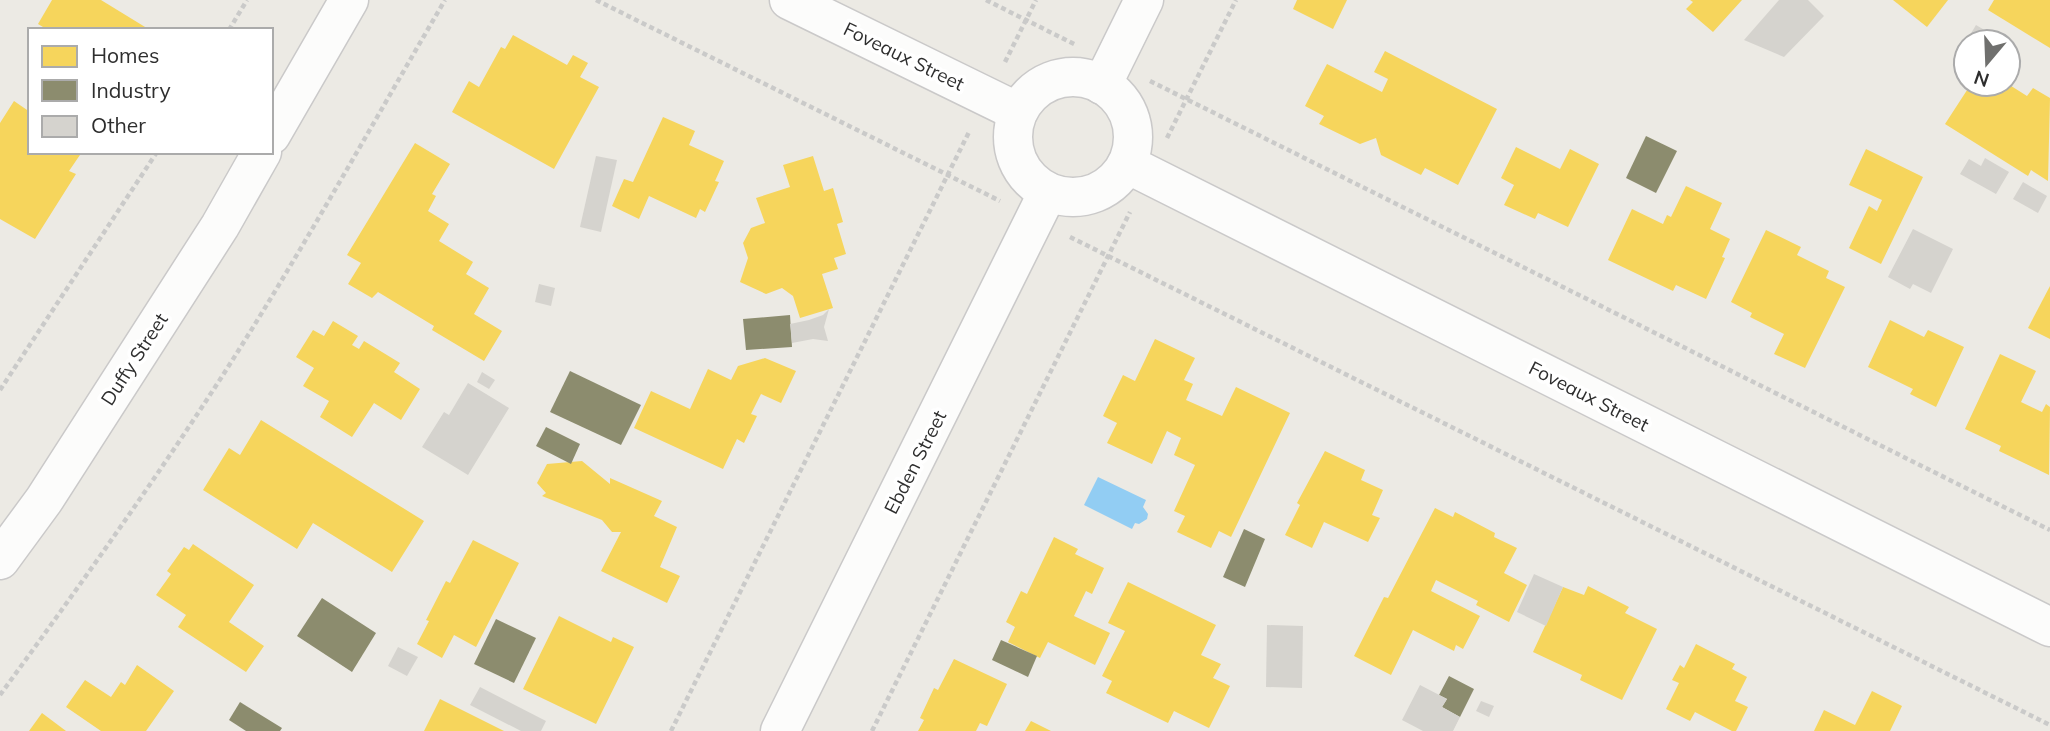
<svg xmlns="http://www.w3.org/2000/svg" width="2050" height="731" viewBox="0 0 2050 731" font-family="Mulish,sans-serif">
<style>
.water{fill:#92cdf3}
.homes{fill:#f6d55c}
.industry{fill:#8c8c6e}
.building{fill:#d5d3ce}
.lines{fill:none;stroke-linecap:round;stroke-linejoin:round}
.minor-casing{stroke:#cac9c9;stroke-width:41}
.path{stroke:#cacac9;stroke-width:4.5;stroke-dasharray:5 3.5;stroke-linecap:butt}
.minor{stroke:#fcfcfb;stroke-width:38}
.labels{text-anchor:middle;stroke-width:7;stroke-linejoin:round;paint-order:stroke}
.street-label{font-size:19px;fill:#2e2e2e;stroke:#fff}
</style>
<rect width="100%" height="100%" fill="#eceae4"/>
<path class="water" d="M 1098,477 L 1146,500 L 1143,507 L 1148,514 L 1147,519 L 1139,524 L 1135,523 L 1132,529 L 1084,505 Z"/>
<g class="homes">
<path d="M 52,0 L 101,0 L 150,30 L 48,30 L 38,24 Z"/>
<path d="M 1297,0 L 1347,0 L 1333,29 L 1293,9 Z"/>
<path d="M 1690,0 L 1742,0 L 1713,32 L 1686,9 L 1693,2 Z"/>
<path d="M 1893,0 L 1948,0 L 1927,27 Z"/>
<path d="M 1994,0 L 2050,0 L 2050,48 L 1988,10 Z"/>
<path d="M 513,35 L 567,65 L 573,55 L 588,63 L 580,77 L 599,87 L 554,169 L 452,112 L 469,81 L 479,87 L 501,47 L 505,49 Z"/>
<path d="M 1385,51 L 1497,109 L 1458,185 L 1425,168 L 1421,175 L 1381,155 L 1376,138 L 1360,144 L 1319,124 L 1324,116 L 1305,106 L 1327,64 L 1382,92 L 1388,79 L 1374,72 Z"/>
<path d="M 1971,84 L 2008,84 L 2027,96 L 2033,88 L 2050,98 L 2048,181 L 2031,170 L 2028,176 L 1945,124 Z"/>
<path d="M 14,101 L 30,112 L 30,152 L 82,152 L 69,171 L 76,174 L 35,239 L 0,219 L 0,123 Z"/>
<path d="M 663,117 L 695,131 L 689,145 L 724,161 L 715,181 L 719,182 L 705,212 L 700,209 L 696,218 L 649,196 L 639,219 L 612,206 L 624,179 L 633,182 Z"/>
<path d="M 415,143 L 450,164 L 432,194 L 436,196 L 428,211 L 449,224 L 439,241 L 473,262 L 466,274 L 489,288 L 474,314 L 502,331 L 484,361 L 432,330 L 434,326 L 378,292 L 372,298 L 348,284 L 361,263 L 347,255 Z"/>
<path d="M 1516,147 L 1560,169 L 1570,149 L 1599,164 L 1568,227 L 1538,213 L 1535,219 L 1504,205 L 1514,185 L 1501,178 Z"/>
<path d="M 1866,149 L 1923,177 L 1881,264 L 1849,248 L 1869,206 L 1877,211 L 1882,200 L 1849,185 Z"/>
<path d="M 813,156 L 824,191 L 833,188 L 843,222 L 837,224 L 846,254 L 834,258 L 838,269 L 822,274 L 833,308 L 800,318 L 793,296 L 782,288 L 766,294 L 740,282 L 748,258 L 743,243 L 751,228 L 765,223 L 756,198 L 790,187 L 783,165 Z"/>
<path d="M 1686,186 L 1722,203 L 1710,229 L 1730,239 L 1722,257 L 1725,258 L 1706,299 L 1676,285 L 1673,291 L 1608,260 L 1632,209 L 1663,224 L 1667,215 L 1671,217 Z"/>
<path d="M 1766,230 L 1801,247 L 1797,255 L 1829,271 L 1826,278 L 1845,287 L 1805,368 L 1774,354 L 1784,334 L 1750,317 L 1752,313 L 1731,302 Z"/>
<path d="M 2050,286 L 2050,339 L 2028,328 Z"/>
<path d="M 1890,320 L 1924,337 L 1928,330 L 1964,347 L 1936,407 L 1910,394 L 1913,389 L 1868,367 Z"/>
<path d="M 333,321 L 358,336 L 352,345 L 359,349 L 364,341 L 400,363 L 394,372 L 420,389 L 401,420 L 374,403 L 352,437 L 320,417 L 329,401 L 303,386 L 314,368 L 296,357 L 313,330 L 324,336 Z"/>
<path d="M 1155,339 L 1195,358 L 1184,380 L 1193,384 L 1186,400 L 1222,416 L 1236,387 L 1290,413 L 1231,537 L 1219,531 L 1211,548 L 1177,532 L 1185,516 L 1174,511 L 1195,465 L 1174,455 L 1181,438 L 1167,431 L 1152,464 L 1107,443 L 1117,423 L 1103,416 L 1123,375 L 1135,381 Z"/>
<path d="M 2000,354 L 2036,371 L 2021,402 L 2042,412 L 2046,404 L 2050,407 L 2049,475 L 1999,451 L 2001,446 L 1965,429 Z"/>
<path d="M 765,358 L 796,371 L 781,403 L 761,394 L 751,414 L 757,416 L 744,443 L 737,439 L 723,469 L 634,428 L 651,391 L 690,409 L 708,369 L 731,380 L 738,366 Z"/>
<path d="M 261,420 L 424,521 L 392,572 L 313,523 L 297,549 L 203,490 L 229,448 L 240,455 Z"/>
<path d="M 1325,451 L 1365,470 L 1361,480 L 1383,490 L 1372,515 L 1380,518 L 1368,542 L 1324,522 L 1312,548 L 1285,535 L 1300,505 L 1297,503 Z"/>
<path d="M 582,461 L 610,484 L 610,478 L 662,501 L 654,516 L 677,527 L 660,567 L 680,576 L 667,603 L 601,571 L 621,532 L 612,532 L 602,520 L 542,496 L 546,493 L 537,483 L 547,464 Z"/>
<path d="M 1435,508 L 1453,517 L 1455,512 L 1495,533 L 1494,537 L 1517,548 L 1504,573 L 1527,585 L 1509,622 L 1476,605 L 1478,601 L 1436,580 L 1431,591 L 1480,616 L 1463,649 L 1456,645 L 1454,651 L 1413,630 L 1391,675 L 1354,656 L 1384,597 L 1388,598 Z"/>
<path d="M 1054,537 L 1078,549 L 1075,554 L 1104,568 L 1092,594 L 1086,591 L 1074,616 L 1110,633 L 1095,665 L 1048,642 L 1040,658 L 1008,642 L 1015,627 L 1006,622 L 1021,591 L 1027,594 Z"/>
<path d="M 473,540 L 519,563 L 476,647 L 454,635 L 442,658 L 417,644 L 429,621 L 426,620 L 446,581 L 450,583 Z"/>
<path d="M 193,544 L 254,585 L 229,622 L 264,646 L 246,672 L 178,627 L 186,615 L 156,595 L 171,574 L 167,571 L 184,547 L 189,550 Z"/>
<path d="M 1128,582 L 1216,625 L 1201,655 L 1221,664 L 1213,678 L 1230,686 L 1209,728 L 1174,711 L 1168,723 L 1106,693 L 1112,681 L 1102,676 L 1125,631 L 1108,623 Z"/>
<path d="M 1588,586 L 1629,607 L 1625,613 L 1657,629 L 1622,700 L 1580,680 L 1582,675 L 1533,652 L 1563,587 L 1584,595 Z"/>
<path d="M 559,616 L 611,642 L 613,637 L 634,647 L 596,724 L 523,689 Z"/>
<path d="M 1696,644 L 1735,664 L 1732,669 L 1747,677 L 1735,701 L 1748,707 L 1736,731 L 1732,731 L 1695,712 L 1690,721 L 1666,709 L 1679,683 L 1672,680 L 1680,665 L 1684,668 Z"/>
<path d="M 954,659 L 1007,684 L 987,726 L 980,723 L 976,731 L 918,731 L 924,720 L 920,718 L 934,688 L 938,690 Z"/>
<path d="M 137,665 L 174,691 L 146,731 L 101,731 L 66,707 L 85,680 L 111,697 L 121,682 L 125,685 Z"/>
<path d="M 1872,691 L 1902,706 L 1890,731 L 1814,731 L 1824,710 L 1855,725 Z"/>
<path d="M 440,699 L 504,731 L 424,731 Z"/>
<path d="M 42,713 L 66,731 L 29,731 Z"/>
<path d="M 1031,721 L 1051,731 L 1025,731 Z"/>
</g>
<g class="industry">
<path d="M 1646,136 L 1677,151 L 1656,193 L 1626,178 Z"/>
<path d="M 790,315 L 792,347 L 746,350 L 743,319 Z"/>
<path d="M 570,371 L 641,405 L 621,445 L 550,412 Z"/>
<path d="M 546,427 L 580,444 L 571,464 L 536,446 Z"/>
<path d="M 1244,529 L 1265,539 L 1245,587 L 1223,577 Z"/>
<path d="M 322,598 L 376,633 L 352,672 L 297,636 Z"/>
<path d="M 496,619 L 536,638 L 514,683 L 474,664 Z"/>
<path d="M 1001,640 L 1037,656 L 1028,677 L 992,660 Z"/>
<path d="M 1449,676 L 1474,689 L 1460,717 L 1442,707 L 1447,699 L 1439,695 Z"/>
<path d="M 240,702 L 282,728 L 280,731 L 246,731 L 229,720 Z"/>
</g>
<g class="building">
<path d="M 1779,0 L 1808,0 L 1824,16 L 1784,57 L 1744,40 Z"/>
<path d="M 1976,25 L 1993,35 L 1988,42 L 1982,42 L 1970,35 Z"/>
<path d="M 596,156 L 617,160 L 601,232 L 580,227 Z"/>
<path d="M 1985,158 L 2009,172 L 1996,194 L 1960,174 L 1969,159 L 1981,166 Z"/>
<path d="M 2023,182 L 2047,196 L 2038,213 L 2013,199 Z"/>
<path d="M 1913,229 L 1953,249 L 1931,293 L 1913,284 L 1910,289 L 1888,277 Z"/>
<path d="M 539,284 L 555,288 L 551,306 L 535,302 Z"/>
<path d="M 829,309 L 824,327 L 828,341 L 813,339 L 792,343 L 790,324 L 809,320 L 823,315 Z"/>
<path d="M 482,372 L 495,380 L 489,389 L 477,382 Z"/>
<path d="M 468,383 L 509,408 L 468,475 L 422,447 L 444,412 L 449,415 Z"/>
<path d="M 1534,574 L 1563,587 L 1546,626 L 1517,612 Z"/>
<path d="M 1267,625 L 1303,626 L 1302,688 L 1266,687 Z"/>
<path d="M 398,647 L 418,657 L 407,676 L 388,666 Z"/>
<path d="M 1420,685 L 1447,699 L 1442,707 L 1460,717 L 1453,731 L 1423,731 L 1402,720 Z"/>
<path d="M 480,687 L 546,721 L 541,731 L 521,731 L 470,705 Z"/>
<path d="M 1481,701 L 1494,706 L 1489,717 L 1476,711 Z"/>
</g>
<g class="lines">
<g class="minor-casing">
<g id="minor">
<path d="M 789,0 L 1018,112"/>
<circle cx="1073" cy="137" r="60"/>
<path d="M 1102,85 L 1144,0"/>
<path d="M 271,135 L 349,0"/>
<path d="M 1127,164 L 2050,627"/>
<path d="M 0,560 L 44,500 L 220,226 L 262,152"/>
<path d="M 780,731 L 1048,192"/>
</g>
</g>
<g class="path">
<path d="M 596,0 L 1000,201"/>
<path d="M 986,0 L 1076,45"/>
<path d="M 229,30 L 247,0"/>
<path d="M 1005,62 L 1036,0"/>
<path d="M 1150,81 L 2050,530"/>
<path d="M 1167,138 L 1236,0"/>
<path d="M 1070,237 L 2050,725"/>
<path d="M 0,390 L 157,152"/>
<path d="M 0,695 C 76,591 151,486 221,378 C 300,255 371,126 445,0"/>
<path d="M 671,731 L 969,132"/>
<path d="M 872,731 L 1130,212"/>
</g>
<use href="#minor" class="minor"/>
</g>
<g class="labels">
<g class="street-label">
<text transform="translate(904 56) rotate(26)" y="7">Foveaux Street</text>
<text transform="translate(134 359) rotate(-57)" y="7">Duffy Street</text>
<text transform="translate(1589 396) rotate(27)" y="7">Foveaux Street</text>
<text transform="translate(915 462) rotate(-63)" y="7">Ebden Street</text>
</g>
</g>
<rect x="28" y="28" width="245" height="126" fill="#ffffff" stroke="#ababab" stroke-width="2"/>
<rect x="42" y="46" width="35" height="21" fill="#f6d55c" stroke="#ababab" stroke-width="2"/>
<text x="91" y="63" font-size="21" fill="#2e2e2e">Homes</text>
<rect x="42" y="80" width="35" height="21" fill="#8c8c6e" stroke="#ababab" stroke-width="2"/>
<text x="91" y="98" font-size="21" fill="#2e2e2e">Industry</text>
<rect x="42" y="116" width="35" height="21" fill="#d5d3ce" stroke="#ababab" stroke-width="2"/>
<text x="91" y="133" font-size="21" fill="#2e2e2e">Other</text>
<g transform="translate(1987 63) rotate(199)"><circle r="33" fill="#ffffff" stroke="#ababab" stroke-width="2"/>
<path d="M0-5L12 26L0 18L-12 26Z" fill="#70706e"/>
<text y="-10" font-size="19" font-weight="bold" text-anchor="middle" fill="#2e2e2e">N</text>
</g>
</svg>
